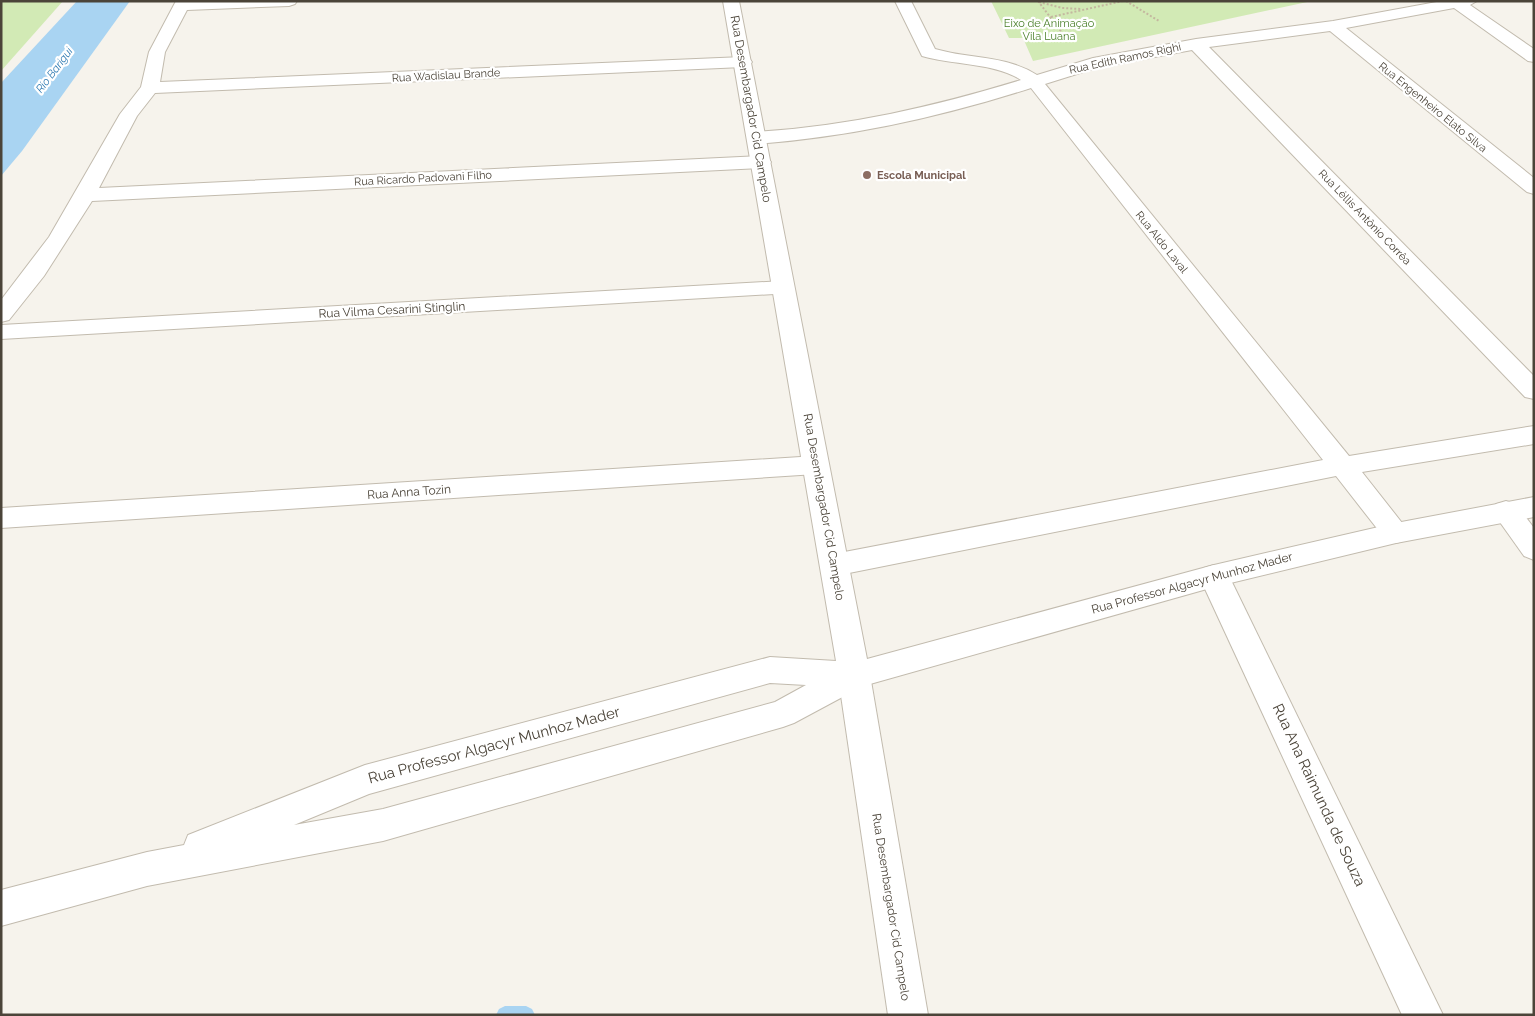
<svg xmlns="http://www.w3.org/2000/svg" width="1535" height="1016" viewBox="0 0 1535 1016" font-family="Raleway,sans-serif">
<style>
.green{fill:#d2eab5}
.water{fill:#a9d4f2}
.lines{fill:none;stroke-linecap:round;stroke-linejoin:round}
.stream{fill:#a9d4f2;fill-rule:evenodd}
.minor-casing{stroke:#c2bbae;stroke-width:2}
.tertiary-casing{stroke:#c2bbae;stroke-width:2}
.path{stroke:#c4b79f;stroke-width:2;stroke-dasharray:2 2;stroke-linecap:butt}
.minor{fill:#fff;fill-rule:evenodd}
.tertiary{fill:#fff;fill-rule:evenodd}
.education-dot{fill:#8d6e63;stroke:#fff;stroke-width:2}
.labels{text-anchor:middle;stroke-width:4.5;stroke-linejoin:round;paint-order:stroke}
.far-park-label{font-size:11px;fill:#4a7f2a;stroke:#fff}
.far-street-label{font-size:11px;fill:#4b4439;stroke:#fff}
.far-water-label{font-size:11px;font-style:italic;fill:#2e7ab2;stroke:#fff}
.far-education-label{font-size:11px;font-weight:bold;fill:#785e54;stroke:#fff;text-anchor:start}
.street-label{font-size:12px;fill:#4b4439;stroke:#fff}
.near-street-label{font-size:15px;fill:#4b4439;stroke:#fff}
</style>
<rect width="100%" height="100%" fill="#f6f3ec"/>
<g class="green">
<path d="M 1,1 L 63,1 L 1,71 Z"/>
<path d="M 991,1 L 1312,1 L 1033,61 L 1023,38 L 1009,38 Z"/>
</g>
<path class="water" d="M 77,1 L 130,1 L 22,151 L 1,176 L 1,83 Z"/>
<g class="lines">
<path class="stream" d="M 505,1006 L 526,1006 L 532,1009 L 535,1015 L 496,1015 L 499,1009 Z"/>
<g class="minor-casing">
<g id="minor">
<path d="M 176,1 L 297,1 L 295,4 L 289,6 L 187,10 L 165,52 L 160,82 L 743,57 L 749,58 L 752,62 L 749,66 L 743,67 L 155,93 L 137,116 L 99,188 L 761,156 L 768,158 L 771,162 L 768,166 L 761,168 L 92,201 L 44,276 L 9,320 L 1,322 L 1,300 L 49,237 L 120,114 L 141,87 L 149,52 Z"/>
<path d="M 895,1 L 911,1 L 935,49 C 969,59 1006,55 1037,75 L 1093,58 L 1196,39 L 1333,21 L 1442,1 L 1477,1 L 1470,5 L 1534,49 L 1534,62 L 1528,61 L 1454,8 L 1346,28 L 1534,178 L 1534,194 L 1527,192 L 1330,31 L 1209,47 L 1534,376 L 1534,399 L 1525,397 L 1192,50 L 1096,68 L 1045,84 L 1349,456 L 1534,426 L 1534,444 L 1362,472 L 1410,533 L 1406,540 L 1396,543 L 1386,540 L 1336,476 L 834,576 L 824,573 L 820,565 L 824,557 L 834,554 L 1323,460 L 1031,88 C 941,117 850,137 756,144 L 749,142 L 747,138 L 749,134 L 756,132 C 848,126 933,107 1021,80 C 996,63 952,65 922,56 Z"/>
<path d="M 783,281 L 791,283 L 794,288 L 791,293 L 1,339 L 1,325 Z"/>
<path d="M 816,456 L 825,459 L 829,465 L 825,471 L 816,474 L 1,528 L 1,508 Z"/>
<path d="M 1506,501 L 1516,504 L 1534,528 L 1534,560 L 1524,556 L 1492,511 L 1496,504 Z"/>
<path d="M 1214,565 L 1224,568 L 1229,576 L 1443,1015 L 1402,1015 L 1199,576 L 1204,568 Z"/>
<path d="M 854,662 L 865,666 L 870,675 L 928,1015 L 888,1015 L 838,675 L 843,666 Z"/>
</g>
</g>
<g class="tertiary-casing">
<path id="tertiary" d="M 723,1 L 739,1 L 867,659 L 1214,565 L 1396,523 L 1534,497 L 1534,517 L 1396,543 L 1214,587 L 863,686 L 794,723 L 783,727 L 383,841 L 147,886 L 1,926 L 1,890 L 147,852 L 184,845 L 188,835 L 365,765 L 770,657 L 836,661 ZM 770,683 L 806,685 L 775,702 L 383,809 L 294,825 L 369,794 Z"/>
</g>
<g class="path">
<path d="M 1038,1 L 1069,42"/>
<path d="M 1126,1 L 1159,21"/>
<path d="M 1039,2 L 1062,8 L 1081,9"/>
<path d="M 1051,17 L 1123,1"/>
</g>
<use href="#minor" class="minor"/>
<use href="#tertiary" class="tertiary"/>
</g>
<circle class="education-dot" cx="867" cy="175" r="5"/>
<g class="labels">
<g class="far-park-label">
<text x="1049" y="27">Eixo de Animação<tspan x="1049" dy="13">Vila Luana</tspan></text>
</g>
<g class="far-street-label">
<text transform="translate(1125 58) rotate(-12)" y="4">Rua Edith Ramos Righi</text>
<text transform="translate(446 75) rotate(-3)" y="4">Rua Wadislau Brande</text>
<text transform="translate(1433 107) rotate(39)" y="4">Rua Engenheiro Elato Silva</text>
<text transform="translate(423 178) rotate(-3)" y="4">Rua Ricardo Padovani Filho</text>
<text transform="translate(1365 217) rotate(46)" y="4">Rua Léllis Antônio Corrêa</text>
<text transform="translate(1162 242) rotate(51)" y="4">Rua Aldo Laval</text>
</g>
<g class="far-water-label">
<text transform="translate(54 70) rotate(-53)" y="4">Rio Barigui</text>
</g>
<g class="far-education-label">
<text x="877" y="179">Escola Municipal</text>
</g>
<g class="street-label">
<text transform="translate(751 109) rotate(80)" y="4">Rua Desembargador Cid Campelo</text>
<text transform="translate(392 310) rotate(-3)" y="4">Rua Vilma Cesarini Stinglin</text>
<text transform="translate(409 492) rotate(-4)" y="4">Rua Anna Tozin</text>
<text transform="translate(824 507) rotate(80)" y="4">Rua Desembargador Cid Campelo</text>
<text transform="translate(1192 583) rotate(-15)" y="4">Rua Professor Algacyr Munhoz Mader</text>
<text transform="translate(891 907) rotate(81)" y="4">Rua Desembargador Cid Campelo</text>
</g>
<g class="near-street-label">
<text transform="translate(494 745) rotate(-15)" y="5">Rua Professor Algacyr Munhoz Mader</text>
<text transform="translate(1319 795) rotate(65)" y="5">Rua Ana Raimunda de Souza</text>
</g>
</g>
<rect width="1535" height="1016" fill="none" stroke="#4b4439" stroke-width="5"/>
</svg>
